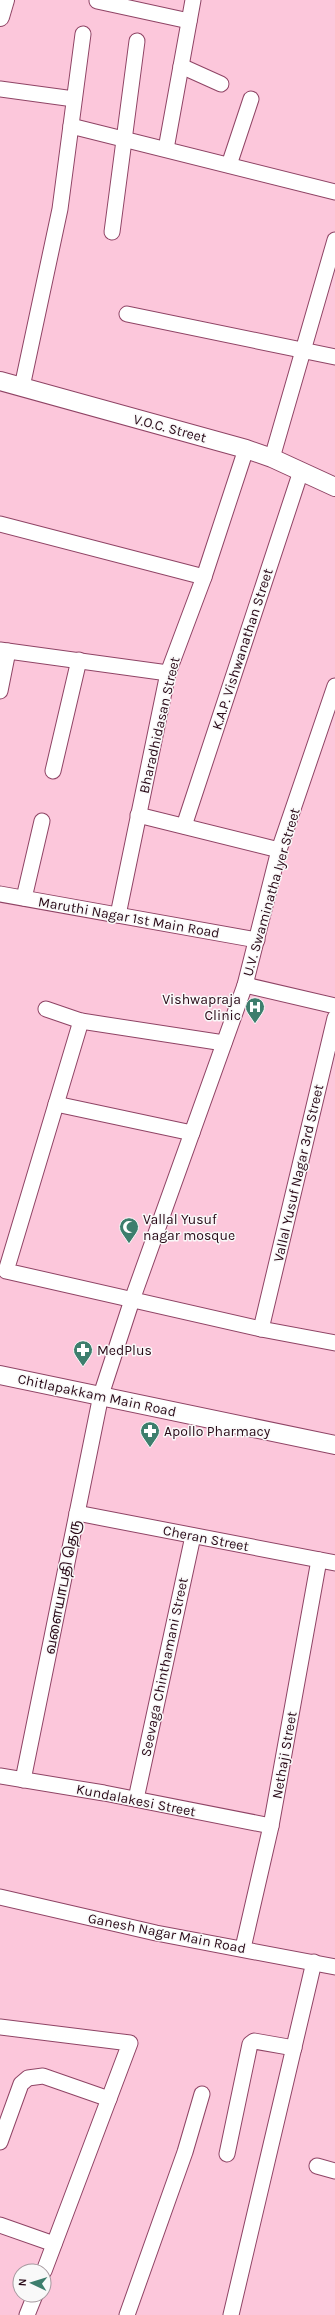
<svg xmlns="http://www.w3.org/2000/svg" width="335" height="2315" viewBox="0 0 335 2315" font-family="Karla,'Noto Sans Tamil',sans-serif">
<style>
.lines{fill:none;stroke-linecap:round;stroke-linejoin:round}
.minor-casing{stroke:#8f4465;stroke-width:17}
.tertiary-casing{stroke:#8f4465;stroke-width:20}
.minor{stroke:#fff;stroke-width:15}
.tertiary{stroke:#fff;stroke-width:18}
.labels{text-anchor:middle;stroke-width:3;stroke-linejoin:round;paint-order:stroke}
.street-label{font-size:14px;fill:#280917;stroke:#f9f9f9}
.poi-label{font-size:14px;fill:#280917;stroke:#f9f9f9;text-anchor:start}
</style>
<rect width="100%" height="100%" fill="#fcc7db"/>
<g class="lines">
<g class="minor-casing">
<g id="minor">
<path d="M 97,1 L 189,21"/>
<path d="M 181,66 L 221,84"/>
<path d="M 0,89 L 74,99"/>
<path d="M 71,126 L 335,192"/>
<path d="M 166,149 L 193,0"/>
<path d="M 229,165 L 251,99"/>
<path d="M 112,232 L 137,41"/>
<path d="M 127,314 L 335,357"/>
<path d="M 22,387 L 60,209 L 83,34"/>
<path d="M 272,458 L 335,240"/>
<path d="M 0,524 L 204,577"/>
<path d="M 0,650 L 168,673"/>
<path d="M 0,691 L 8,651"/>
<path d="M 53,771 L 79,660"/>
<path d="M 138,815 L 279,850"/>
<path d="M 184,826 L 301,471"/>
<path d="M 0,894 L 257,940"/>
<path d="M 24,898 L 42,821"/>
<path d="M 118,915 L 168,673 L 204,577 L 246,449"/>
<path d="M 245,985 L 335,1006"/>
<path d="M 46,1009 L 81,1021 L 224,1043"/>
<path d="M 81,1021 L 6,1271 L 261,1329 L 335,1343"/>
<path d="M 56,1104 L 192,1133"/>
<path d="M 261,1329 L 335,1018"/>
<path d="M 77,1513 L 335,1563"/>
<path d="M 0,1776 L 104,1793 L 271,1826"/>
<path d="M 23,1780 L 101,1395 L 132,1300 L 245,985 L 279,850 L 335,686"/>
<path d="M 136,1799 L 193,1536"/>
<path d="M 0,1897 L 156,1933 L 335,1967"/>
<path d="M 243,1948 L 271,1826 L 319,1560"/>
<path d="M 0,2027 L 130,2043 L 44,2271"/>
<path d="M 0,2142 L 21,2084 L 28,2078 L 43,2076 L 109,2099"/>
<path d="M 227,2154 L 250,2044 L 254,2041 L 294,2048"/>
<path d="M 317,2166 L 335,2171"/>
<path d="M 0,2225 L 54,2244"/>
<path d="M 27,2315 L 35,2295"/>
<path d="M 127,2315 L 185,2152 L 202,2094"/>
<path d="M 231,2315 L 314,1962"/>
</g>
</g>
<g class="tertiary-casing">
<g id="tertiary">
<path d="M 0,17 L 5,0"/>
<path d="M 0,381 L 246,449 L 272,458 L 335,487"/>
<path d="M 0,1375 L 335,1445"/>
</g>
</g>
<use href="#minor" class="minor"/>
<use href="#tertiary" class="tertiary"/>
</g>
<defs>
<g id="hospital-pin" transform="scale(1)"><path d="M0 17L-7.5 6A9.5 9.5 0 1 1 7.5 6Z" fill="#3d7e6d" stroke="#f9f9f9"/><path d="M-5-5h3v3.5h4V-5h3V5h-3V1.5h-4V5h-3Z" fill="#fff"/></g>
<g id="mosque-pin" transform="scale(1)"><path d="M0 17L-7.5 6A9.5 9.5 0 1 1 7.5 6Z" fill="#3d7e6d" stroke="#f9f9f9"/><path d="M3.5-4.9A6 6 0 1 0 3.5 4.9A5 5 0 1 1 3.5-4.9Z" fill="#fff"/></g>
<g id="pharmacy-pin" transform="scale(1)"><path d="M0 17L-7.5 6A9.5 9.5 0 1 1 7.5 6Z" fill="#3d7e6d" stroke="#f9f9f9"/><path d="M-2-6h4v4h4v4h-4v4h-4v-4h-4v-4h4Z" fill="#fff"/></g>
</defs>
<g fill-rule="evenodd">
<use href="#hospital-pin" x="255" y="1007"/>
<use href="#mosque-pin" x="129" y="1227"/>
<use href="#pharmacy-pin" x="83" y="1350"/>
<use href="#pharmacy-pin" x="150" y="1431"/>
</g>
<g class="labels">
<g class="street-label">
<text transform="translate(170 428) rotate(15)" y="5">V.O.C. Street</text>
<text transform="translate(242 649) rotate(-72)" y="5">K.A.P. Vishwanathan Street</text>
<text transform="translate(159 725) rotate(-77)" y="5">Bharadhidasan Street</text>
<text transform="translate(271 892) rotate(-74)" y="5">U.V. Swaminatha Iyer Street</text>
<text transform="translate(129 917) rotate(10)" y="5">Maruthi Nagar 1st Main Road</text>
<text transform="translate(298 1173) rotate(-77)" y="5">Vallal Yusuf Nagar 3rd Street</text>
<text transform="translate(97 1395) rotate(12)" y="5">Chitlapakkam Main Road</text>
<text transform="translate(206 1538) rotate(11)" y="5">Cheran Street</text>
<text transform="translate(62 1587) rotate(-79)" y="5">வளையாபதி தெரு</text>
<text transform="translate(164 1667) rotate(-78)" y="5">Seevaga Chinthamani Street</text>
<text transform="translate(284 1755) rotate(-80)" y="5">Nethaji Street</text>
<text transform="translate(136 1800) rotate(11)" y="5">Kundalakesi Street</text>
<text transform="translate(167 1933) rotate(11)" y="5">Ganesh Nagar Main Road</text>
</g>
<g class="poi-label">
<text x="241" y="1004" text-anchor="end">Vishwapraja<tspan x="241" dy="16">Clinic</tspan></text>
<text x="143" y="1224">Vallal Yusuf<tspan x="143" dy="16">nagar mosque</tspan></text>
<text x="97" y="1355">MedPlus</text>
<text x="164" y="1436">Apollo Pharmacy</text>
</g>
</g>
<g transform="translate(32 2283) rotate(274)"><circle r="19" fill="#f9f9f9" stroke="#a5999f"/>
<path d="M0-3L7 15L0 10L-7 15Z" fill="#3d7e6d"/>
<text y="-6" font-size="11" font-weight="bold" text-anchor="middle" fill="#280917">N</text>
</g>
</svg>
